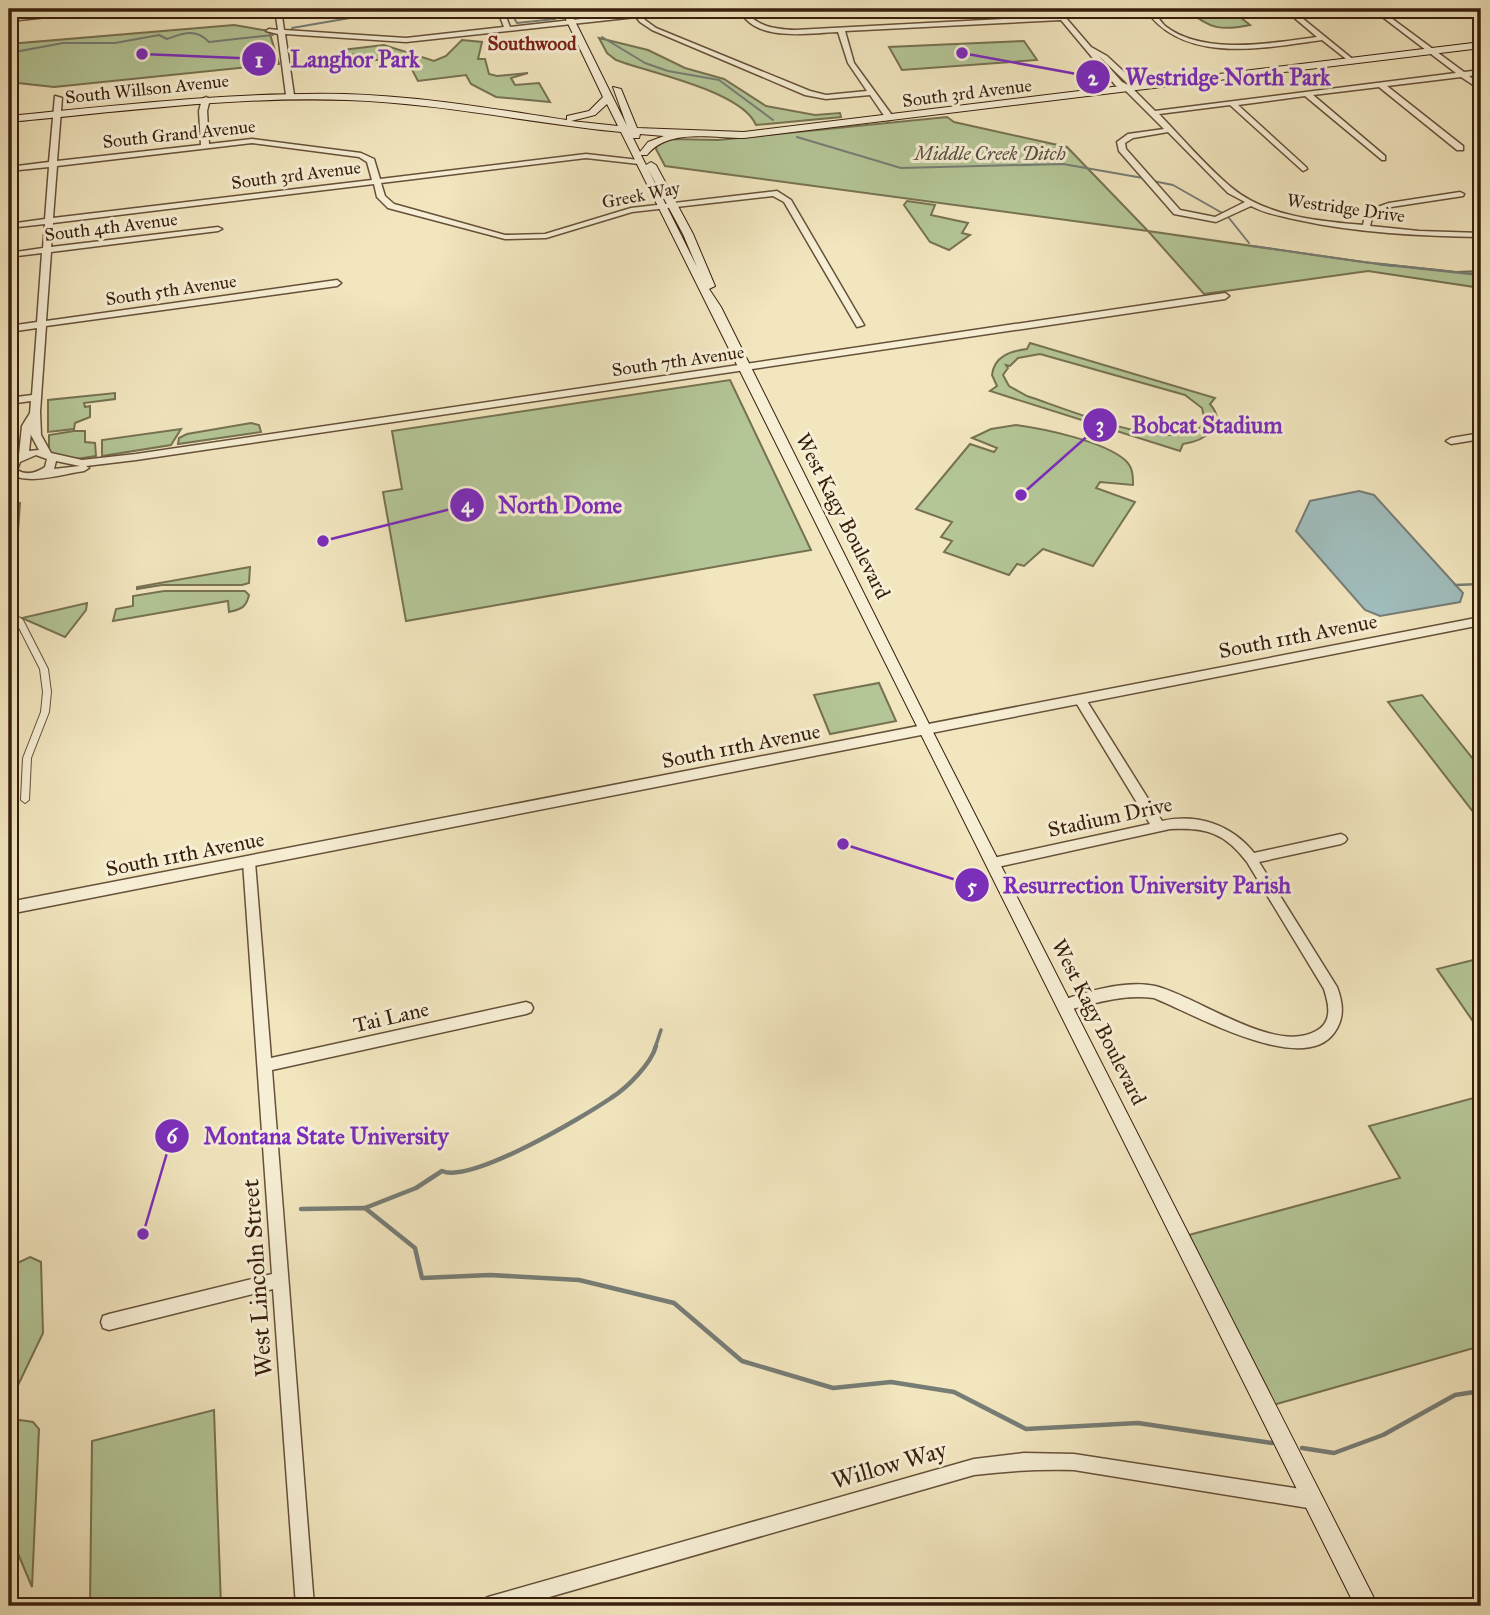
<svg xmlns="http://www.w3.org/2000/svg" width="1490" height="1615" viewBox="0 0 1490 1615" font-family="'IM FELL Great Primer',serif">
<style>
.green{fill:#b4c697;stroke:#767252;stroke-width:2;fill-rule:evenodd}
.water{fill:#a0bdbd;stroke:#767d76;stroke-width:2}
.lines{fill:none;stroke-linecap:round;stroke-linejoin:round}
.stream-far3{stroke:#767d76;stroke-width:2}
.stream-far2{stroke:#767d76;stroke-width:2.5}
.stream-far1{stroke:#767d76;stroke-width:3.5}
.stream{stroke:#767d76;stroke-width:4.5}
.pedestrian-casing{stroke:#665039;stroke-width:2}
.minor-casing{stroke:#665039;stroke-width:3}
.tertiary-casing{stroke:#665039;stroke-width:3}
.secondary-casing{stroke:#371e0c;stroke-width:2}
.pedestrian{fill:#f7efd5;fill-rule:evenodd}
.minor{fill:#f7efd5;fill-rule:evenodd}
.tertiary{fill:#f7efd5;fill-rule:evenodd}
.secondary{fill:#f7efd5;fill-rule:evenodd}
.labels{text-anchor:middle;stroke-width:6;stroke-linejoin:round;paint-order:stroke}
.far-street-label{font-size:18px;fill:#371e0c;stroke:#f7efd5}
.far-neighbourhood-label{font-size:19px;font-weight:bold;fill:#7a1f14;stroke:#f7efd5}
.far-water-label{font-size:19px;font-style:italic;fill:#564e41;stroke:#f7efd5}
.street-label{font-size:21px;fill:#371e0c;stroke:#f7efd5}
.near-street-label{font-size:24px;fill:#371e0c;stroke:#f7efd5}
.leader{fill:none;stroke:#7b2cbf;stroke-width:2.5}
.callout-dot{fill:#7b2cbf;stroke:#f7efd5;stroke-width:2.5}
.mark-label{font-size:21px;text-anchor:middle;font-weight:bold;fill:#fff}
.callout-label{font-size:23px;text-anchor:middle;font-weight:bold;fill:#7b2cbf;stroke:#f7efd5;stroke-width:6;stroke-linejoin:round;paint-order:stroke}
</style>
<rect width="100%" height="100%" fill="#f2e6bf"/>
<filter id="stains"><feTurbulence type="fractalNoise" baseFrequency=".00286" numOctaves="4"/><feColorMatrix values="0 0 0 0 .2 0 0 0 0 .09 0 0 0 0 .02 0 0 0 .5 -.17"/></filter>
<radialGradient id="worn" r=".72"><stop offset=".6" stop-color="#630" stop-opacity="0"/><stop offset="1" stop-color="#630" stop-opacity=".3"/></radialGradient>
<g class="green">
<path d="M 1230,9 L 1250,25 C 1221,31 1210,29 1187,10 Z"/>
<path d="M 234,25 L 269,31 L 279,64 L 54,87 L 9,82 L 9,44 Z"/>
<path d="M 599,38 L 648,50 L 685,68 L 724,79 L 766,106 L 815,115 L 840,113 L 841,117 L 756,125 C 742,91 650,73 616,60 L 607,53 Z"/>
<path d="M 462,40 L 482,42 L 478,59 L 485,59 L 489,74 L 497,76 L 528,73 L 511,78 L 515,85 L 539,83 L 550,102 L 496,97 L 471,84 L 466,75 L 418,81 L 408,62 L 392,59 L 361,61 L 362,55 L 339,54 L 342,50 L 384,45 L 434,61 L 446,56 Z"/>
<path d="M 1024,41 L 1037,60 L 902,70 L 889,47 Z"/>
<path d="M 947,117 L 954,122 L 1067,147 L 1148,231 L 1363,262 L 1456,272 L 1481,271 L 1481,288 L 1368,271 L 1204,294 L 1148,231 L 665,166 L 656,149 L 657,143 L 673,139 L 718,140 Z"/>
<path d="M 907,201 L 935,205 L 931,215 L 968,223 L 962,233 L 970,235 L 949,250 L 930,242 L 904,205 Z"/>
<path d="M 1030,343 L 1215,398 L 1210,404 C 1229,426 1204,441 1183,444 L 1180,451 L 990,391 L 997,386 L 992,375 C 994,356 1011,351 1027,349 ZM 1040,354 L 1185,395 L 1202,408 L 1205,422 C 1182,459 1062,407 1027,396 L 1009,386 L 1003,375 L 1008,368 L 1006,365 L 1010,366 L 1018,358 Z"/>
<path d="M 730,380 L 811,550 L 406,621 L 383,492 L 402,489 L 392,431 Z"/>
<path d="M 115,393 L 115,399 L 84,403 L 85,407 L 90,406 L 90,417 L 75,423 L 74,429 L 48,432 L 48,400 Z"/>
<path d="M 251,423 L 259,425 L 261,432 L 178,444 L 179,438 L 187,434 Z"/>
<path d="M 1016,425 C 1045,429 1103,441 1125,460 C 1133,467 1133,476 1133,485 L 1100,482 L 1096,488 L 1135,502 L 1093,566 L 1043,549 L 1024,566 L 1017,564 L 1009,575 L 944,552 L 952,541 L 941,537 L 952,522 L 916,509 L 970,444 L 994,452 L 997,448 L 972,438 L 991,429 Z"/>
<path d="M 181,429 L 171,445 L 102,456 L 102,440 Z"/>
<path d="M 74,431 L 85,431 L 85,442 L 95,443 L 96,456 L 49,463 L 49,435 Z"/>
<path d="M 20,503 L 16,559 L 9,560 L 9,505 Z"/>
<path d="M 250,567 L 249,583 L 242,585 L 162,585 L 137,589 L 137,587 Z"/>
<path d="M 164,591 L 245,591 L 249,595 C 246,608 241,609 229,612 L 228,601 L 113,621 L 116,609 L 133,606 L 133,596 Z"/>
<path d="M 87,603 L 86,610 L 65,637 L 22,618 Z"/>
<path d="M 879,683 L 896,721 L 830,734 L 814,695 Z"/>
<path d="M 1422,695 L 1481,769 L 1481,822 L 1388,702 Z"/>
<path d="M 1481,958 L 1481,1033 L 1437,969 Z"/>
<path d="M 1481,1096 L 1481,1346 L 1273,1405 L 1189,1235 L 1400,1178 L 1369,1126 Z"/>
<path d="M 30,1257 L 41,1262 L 43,1333 L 9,1404 L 9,1267 Z"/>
<path d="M 214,1410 L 221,1606 L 90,1606 L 92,1441 Z"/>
<path d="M 20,1420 L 33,1422 L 39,1429 L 32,1587 L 9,1532 L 9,1427 Z"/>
</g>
<path class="water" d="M 1359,491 L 1374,495 L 1463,593 L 1460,602 L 1380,616 L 1365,610 L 1296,531 L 1310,501 Z"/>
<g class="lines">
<g class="stream-far3">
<path d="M 509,9 L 517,23 L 555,19"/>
<path d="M 292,28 L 367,15 L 381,9"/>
<path d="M 602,37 L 645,63 L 668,71 L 719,80 L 773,120"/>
<path d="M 9,53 L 63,43 L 115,43 L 159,35 L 167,39 C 183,33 196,28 209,42 L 273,35"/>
<path d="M 797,137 L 901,168 L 1063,164 L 1143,178"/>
<path d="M 1153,181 L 1173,185 L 1224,214"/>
<path d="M 1229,218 L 1249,243"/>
<path d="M 1252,246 L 1392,266"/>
</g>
<g class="stream-far2">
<path d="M 1379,264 L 1481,275"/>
<path d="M 1455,585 L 1481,584"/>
</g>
<path class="stream-far1" d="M 655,1048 L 661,1030"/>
<g class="stream">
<path d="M 365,1208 L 416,1188 L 442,1171 C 471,1184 583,1117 611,1098 C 627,1088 651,1064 656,1046"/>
<path d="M 301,1209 L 365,1208 L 415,1248 L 422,1278 L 490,1275 L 579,1280 L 674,1303 L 742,1361 L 833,1388 L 891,1382 L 954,1392 L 1026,1429 L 1138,1423 L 1272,1443"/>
<path d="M 1302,1448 L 1334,1453 L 1383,1435 L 1455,1395 L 1481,1391"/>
</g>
<g class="pedestrian-casing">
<path id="pedestrian" d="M 19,617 L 23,620 L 48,669 L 51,692 L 49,712 L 31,758 L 29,800 L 25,803 L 21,800 L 23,758 L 41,712 L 43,692 L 40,669 L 15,620 Z"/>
</g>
<g class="minor-casing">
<g id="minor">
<path d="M 88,9 L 108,9 L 105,11 L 9,21 L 9,17 Z"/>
<path d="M 275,9 L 281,9 L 284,30 L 406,38 L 504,27 L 497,9 L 503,9 L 510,27 L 634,13 L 632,9 L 638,9 L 645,20 L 656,28 L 810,91 L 826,95 L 867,91 L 848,63 L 838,32 C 807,33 755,43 739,9 L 745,9 C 755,27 776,29 795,30 L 1059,16 L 1057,9 L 1063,9 L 1066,18 L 1091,47 L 1107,56 L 1135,82 L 1133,89 L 1155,111 L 1456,73 L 1372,9 L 1379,9 L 1464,72 L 1481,70 L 1481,74 L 1469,76 L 1481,85 L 1481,90 L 1461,77 L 1387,86 L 1463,146 L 1463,150 L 1457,150 L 1379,87 L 1313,95 L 1385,156 L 1385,160 L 1382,160 L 1305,96 L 1238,105 L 1306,167 L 1307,169 L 1303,171 L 1230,105 L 1159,114 C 1183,139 1206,166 1232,188 C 1267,217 1320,221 1363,225 L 1366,211 L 1389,203 L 1460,192 L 1464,194 L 1463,196 L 1391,207 L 1373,214 L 1370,226 L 1419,231 L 1481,233 L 1481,237 C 1420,236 1357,233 1298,220 C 1281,216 1266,214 1251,206 L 1216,222 L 1174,214 L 1119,151 L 1117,142 L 1128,134 L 1164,129 L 1126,91 L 1116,86 L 1061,20 L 845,31 L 854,63 L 894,118 L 890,120 L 887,120 L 870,95 L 826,99 L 805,95 L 652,30 L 640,22 L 636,17 L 406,42 L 285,34 L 294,95 L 290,97 L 286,95 L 278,34 L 266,31 L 269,29 L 278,30 ZM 1099,56 L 1128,84 L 1128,85 L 1122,82 ZM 1168,132 L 1228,193 L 1245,202 L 1215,217 L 1180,210 L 1126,149 L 1125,143 L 1133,138 Z"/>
<path d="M 1145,9 L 1151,9 C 1156,14 1160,21 1165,26 C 1204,56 1272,43 1317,37 L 1284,9 L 1291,9 L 1355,61 L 1350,62 L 1322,40 C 1264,48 1183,65 1145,9 Z"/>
<path d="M 1468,9 L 1475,9 L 1481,13 L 1481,18 Z"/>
<path d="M 55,96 L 62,98 L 57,161 L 201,145 L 199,111 L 202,99 L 206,97 L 210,99 L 207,111 L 209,144 L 252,139 L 361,153 L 374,159 L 380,179 L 586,154 L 639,160 L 643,162 L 639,164 L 586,158 L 381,183 L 385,196 L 394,204 L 505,235 L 545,234 L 631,208 L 777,191 L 791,200 L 864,325 L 857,327 L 784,202 L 773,196 L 632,212 L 546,238 L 505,239 L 388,208 L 377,197 L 374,184 L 53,223 L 51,247 L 218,227 L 222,229 L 218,231 L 51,252 L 46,321 L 337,280 L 341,283 L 337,286 L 46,326 L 40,412 L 41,435 L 51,453 L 82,460 L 136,454 L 1225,293 L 1229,296 L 1225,299 L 136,460 L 86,466 L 89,468 L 84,471 C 62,474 27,486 9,473 L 9,466 L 13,458 L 19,455 L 22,426 L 30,413 L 31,401 L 9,404 L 9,398 L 32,395 L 37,328 L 9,332 L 9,326 L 37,322 L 42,253 L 9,257 L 9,253 L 43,248 L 45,224 L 9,228 L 9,224 L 45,219 L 49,167 L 9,171 L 9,167 L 49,162 ZM 252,143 L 359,157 L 367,162 L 372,180 L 53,218 L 57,166 ZM 31,433 L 31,435 L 39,450 L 29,451 ZM 36,455 L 47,459 L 45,467 C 36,473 27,476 17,470 L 20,462 ZM 56,461 L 80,466 L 54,469 Z"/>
<path d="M 1481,433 L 1481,439 L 1451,444 L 1446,441 L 1451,438 Z"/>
<path d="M 1081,697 L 1085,698 L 1162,821 C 1197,813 1232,825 1254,853 L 1341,834 L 1345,836 L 1347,839 L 1345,842 L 1341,844 L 1259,862 L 1337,987 C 1343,1003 1345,1018 1334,1033 C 1302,1077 1192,1013 1154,998 C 1123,994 1095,1003 1065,1011 L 1060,1009 L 1058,1005 L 1060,1001 C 1088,991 1126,980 1155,986 C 1197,996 1275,1055 1316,1031 C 1333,1022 1329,1005 1324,989 L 1247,862 C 1225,833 1206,827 1170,829 L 993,868 L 989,866 L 987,863 L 989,860 L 993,858 L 1150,824 L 1075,701 Z"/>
<path d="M 249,857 L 253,859 L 255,862 L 271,1058 L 526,1002 L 531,1004 L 533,1008 L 531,1012 L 526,1014 L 272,1070 L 314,1606 L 296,1606 L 273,1289 L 109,1330 L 103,1328 L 101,1322 L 103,1316 L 109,1314 L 272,1274 L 243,862 L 245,859 Z"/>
<path d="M 1024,1453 L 1074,1454 L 1314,1491 L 1320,1494 L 1323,1500 L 1320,1506 L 1314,1509 L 1074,1470 C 1040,1469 1007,1471 974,1475 L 518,1606 L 479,1606 L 482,1600 L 488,1597 L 974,1459 Z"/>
</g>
</g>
<g class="tertiary-casing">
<path id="tertiary" d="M 1481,617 L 1481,625 L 9,914 L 9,902 Z"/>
</g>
<g class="secondary-casing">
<path id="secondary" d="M 561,9 L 569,9 L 627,126 L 613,87 L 621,89 L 637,128 L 744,132 L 1481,42 L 1481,48 L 744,138 C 713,138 668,128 647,155 L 641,155 L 646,165 L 651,162 L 656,165 L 693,234 L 715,286 L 709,289 L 721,307 L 932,730 L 1378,1606 L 1355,1606 L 621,132 C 529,123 439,103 347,100 C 234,96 121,112 9,122 L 9,116 C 120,105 232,92 344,94 C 419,96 493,109 567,120 L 567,116 L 589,111 L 603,97 ZM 607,104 L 618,126 L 571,121 L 595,115 ZM 640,134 L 664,136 L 648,142 L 640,152 L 633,138 L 639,138 ZM 648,169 L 683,234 L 697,267 Z"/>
</g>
<use href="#pedestrian" class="pedestrian"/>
<use href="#minor" class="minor"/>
<use href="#tertiary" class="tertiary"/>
<use href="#secondary" class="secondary"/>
</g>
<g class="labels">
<g class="far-street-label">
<text transform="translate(147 89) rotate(-6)" y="6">South Willson Avenue</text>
<text transform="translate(967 93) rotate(-7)" y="6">South 3rd Avenue</text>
<text transform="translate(179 134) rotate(-6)" y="6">South Grand Avenue</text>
<text transform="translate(296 175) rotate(-7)" y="6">South 3rd Avenue</text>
<text transform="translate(641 195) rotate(-11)" y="6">Greek Way</text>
<text transform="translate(1346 208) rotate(8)" y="6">Westridge Drive</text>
<text transform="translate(111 227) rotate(-7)" y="6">South 4th Avenue</text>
<text transform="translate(171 290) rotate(-8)" y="6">South 5th Avenue</text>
<text transform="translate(678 361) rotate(-8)" y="6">South 7th Avenue</text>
</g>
<g class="far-neighbourhood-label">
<text x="532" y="50">Southwood</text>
</g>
<g class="far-water-label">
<text x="990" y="160">Middle Creek Ditch</text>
</g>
<g class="street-label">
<text transform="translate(843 516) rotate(63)" y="7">West Kagy Boulevard</text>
<text transform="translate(1298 636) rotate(-11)" y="7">South 11th Avenue</text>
<text transform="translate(741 746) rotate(-11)" y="7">South 11th Avenue</text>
<text transform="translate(1110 817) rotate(-12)" y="7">Stadium Drive</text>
<text transform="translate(185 854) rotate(-11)" y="7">South 11th Avenue</text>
<text transform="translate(391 1017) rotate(-13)" y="7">Tai Lane</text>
<text transform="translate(1099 1022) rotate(63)" y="7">West Kagy Boulevard</text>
</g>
<g class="near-street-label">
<text transform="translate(257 1278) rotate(-94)" y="8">West Lincoln Street</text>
<text transform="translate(889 1465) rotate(-16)" y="8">Willow Way</text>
</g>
</g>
<path class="leader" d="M142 54L259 59M962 53L1093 77M1021 495L1100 425M323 541L467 505M843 844L972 885M143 1234L172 1136"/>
<g class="callout-dot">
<circle cx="142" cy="54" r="7"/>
<circle cx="962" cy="53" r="7"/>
<circle cx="1021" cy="495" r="7"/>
<circle cx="323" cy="541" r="7"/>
<circle cx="843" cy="844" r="7"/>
<circle cx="143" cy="1234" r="7"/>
<circle cx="259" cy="59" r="18"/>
<circle cx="1093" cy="77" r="18"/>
<circle cx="1100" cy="425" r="18"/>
<circle cx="467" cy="505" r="18"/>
<circle cx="972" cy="885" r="18"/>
<circle cx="172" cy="1136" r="18"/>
</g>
<g class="mark-label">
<text x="259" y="67">1</text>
<text x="1093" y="85">2</text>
<text x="1100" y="432">3</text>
<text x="467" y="512">4</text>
<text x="972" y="893">5</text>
<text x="172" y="1143">6</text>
</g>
<g class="callout-label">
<text x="355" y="67">Langhor Park</text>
<text x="1228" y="85">Westridge North Park</text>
<text x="1207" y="433">Bobcat Stadium</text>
<text x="560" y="513">North Dome</text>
<text x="1147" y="893">Resurrection University Parish</text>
<text x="326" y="1144">Montana State University</text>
</g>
<rect width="1490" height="1615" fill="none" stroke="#f2e6bf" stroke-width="35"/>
<rect x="10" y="10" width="1469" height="1594" fill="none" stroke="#371e0c" stroke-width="3.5"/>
<rect x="18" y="18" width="1455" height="1580" fill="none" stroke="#371e0c" stroke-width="2"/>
<rect width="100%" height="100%" filter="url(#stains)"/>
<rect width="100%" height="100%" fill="url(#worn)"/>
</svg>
